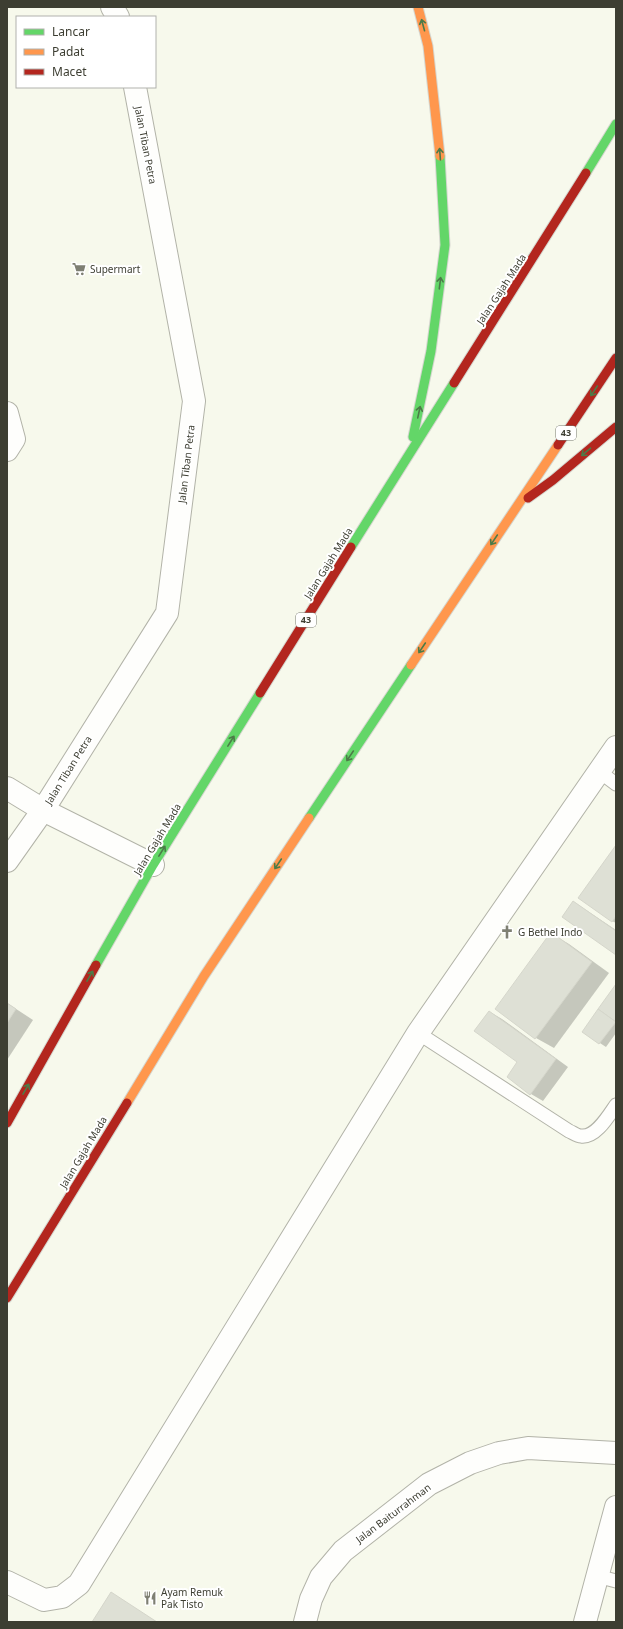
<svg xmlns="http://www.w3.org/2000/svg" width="623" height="1629" viewBox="0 0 623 1629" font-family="'Noto Sans',sans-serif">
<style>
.shadow{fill:#0003}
.building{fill:#dee0d5;stroke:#d5d6cb}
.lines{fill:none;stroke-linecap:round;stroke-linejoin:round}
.lane-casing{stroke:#b2b3a8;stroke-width:15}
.street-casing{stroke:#b2b3a8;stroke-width:24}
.fast-casing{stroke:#d5d6cf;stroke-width:11}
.slow-casing{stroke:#d5d6cf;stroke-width:11}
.jam-casing{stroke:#d5d6cf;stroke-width:11}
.lane{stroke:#fefefc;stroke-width:13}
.street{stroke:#fefefc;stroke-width:22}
.fast{stroke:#63d668;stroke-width:9}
.slow{stroke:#ff974d;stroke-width:9}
.jam{stroke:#b3261e;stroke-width:9}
.oneway{stroke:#4c7b48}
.labels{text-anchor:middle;stroke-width:4;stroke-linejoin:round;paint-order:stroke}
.shield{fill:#fff;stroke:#777870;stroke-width:1}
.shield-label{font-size:9px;font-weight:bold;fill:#3d3e32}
.street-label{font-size:10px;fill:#3d3e32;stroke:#fff}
.poi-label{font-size:10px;fill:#3d3e32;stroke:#fff;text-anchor:start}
</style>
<rect width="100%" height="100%" fill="#f7f9ec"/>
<g class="shadow">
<path d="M 616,847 L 616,923 L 612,921 Z"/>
<path d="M 574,902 L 616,930 L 616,954 Z"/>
<path d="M 552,934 L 569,944 L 609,973 L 554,1048 L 536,1038 L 496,1009 Z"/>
<path d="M 616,986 L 616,1033 L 606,1047 L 583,1032 Z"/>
<path d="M 7,1003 L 33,1020 L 7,1060 Z"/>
<path d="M 490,1012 L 502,1019 L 568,1067 L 543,1101 L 531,1094 L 519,1062 Z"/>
</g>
<g class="building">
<path d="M 616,845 L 616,916 L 612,922 L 578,898 Z"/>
<path d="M 573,901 L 616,931 L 616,955 L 562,917 Z"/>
<path d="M 551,932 L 592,962 L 535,1039 L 495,1009 Z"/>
<path d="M 616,984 L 616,1022 L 598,1009 Z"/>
<path d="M 7,1003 L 16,1009 L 7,1023 Z"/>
<path d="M 598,1009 L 616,1022 L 599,1044 L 582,1032 Z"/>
<path d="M 489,1011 L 556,1059 L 530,1095 L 507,1077 L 517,1062 L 474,1031 Z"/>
<path d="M 111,1592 L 157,1622 L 92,1622 Z"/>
</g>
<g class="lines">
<g class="lane-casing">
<g id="lane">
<path d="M 600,772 L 616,784"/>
<path d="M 418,1033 L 569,1131 C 572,1132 577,1136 581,1136 C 596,1138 609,1115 616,1105"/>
<path d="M 597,1576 L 616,1581"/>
</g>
</g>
<g class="street-casing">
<g id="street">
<path d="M 112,7 L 118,17"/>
<path d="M 7,413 L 14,439 L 7,450"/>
<path d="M 7,788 L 43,810 L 167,613 L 194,401 L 135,87"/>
<path d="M 7,861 L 43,810 L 153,865"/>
<path d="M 7,1582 L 44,1600 L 62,1597 L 79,1584 L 418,1033 L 616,747"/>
<path d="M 305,1622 L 311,1599 L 321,1577 L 343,1551 L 429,1484 L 470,1463 L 499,1453 L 528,1448 L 616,1453"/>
<path d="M 585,1622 L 616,1507"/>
</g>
</g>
<g class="fast-casing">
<g id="fast">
<path d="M 586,173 L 616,124"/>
<path d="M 413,437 L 431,351 L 445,245 L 440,156"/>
<path d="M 351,547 L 454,383"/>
<path d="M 309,818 L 411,665"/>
<path d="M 96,965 L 153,865 L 260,693"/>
</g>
</g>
<g class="slow-casing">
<g id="slow">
<path d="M 418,7 L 428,46 L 440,156"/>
<path d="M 411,665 L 558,445"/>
<path d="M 127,1103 L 204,976 L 309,818"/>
</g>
</g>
<g class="jam-casing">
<g id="jam">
<path d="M 454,383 L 586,173"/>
<path d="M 558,445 L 616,358"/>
<path d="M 528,498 L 553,480 L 616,427"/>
<path d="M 260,693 L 351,547"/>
<path d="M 7,1123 L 96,965"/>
<path d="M 7,1298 L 127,1103"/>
</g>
</g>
<use href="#lane" class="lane"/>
<use href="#street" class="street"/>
<use href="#fast" class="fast"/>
<use href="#slow" class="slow"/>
<use href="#jam" class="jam"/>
</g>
<defs><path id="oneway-shaft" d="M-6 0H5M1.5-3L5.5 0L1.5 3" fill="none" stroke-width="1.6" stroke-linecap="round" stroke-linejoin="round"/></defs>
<g class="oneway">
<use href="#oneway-shaft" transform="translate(423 25) rotate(-105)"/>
<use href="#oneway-shaft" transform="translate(440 154) rotate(-94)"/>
<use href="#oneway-shaft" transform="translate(440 283) rotate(-83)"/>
<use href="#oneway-shaft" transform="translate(594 391) rotate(124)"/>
<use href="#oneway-shaft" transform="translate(419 412) rotate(-78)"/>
<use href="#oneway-shaft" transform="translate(586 452) rotate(140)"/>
<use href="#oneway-shaft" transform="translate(494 540) rotate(124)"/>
<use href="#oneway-shaft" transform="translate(422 648) rotate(124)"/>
<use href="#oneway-shaft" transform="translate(231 741) rotate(-58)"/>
<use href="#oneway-shaft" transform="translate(350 756) rotate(124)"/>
<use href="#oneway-shaft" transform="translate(162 851) rotate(-58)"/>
<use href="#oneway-shaft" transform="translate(278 864) rotate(124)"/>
<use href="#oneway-shaft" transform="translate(90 976) rotate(-60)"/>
<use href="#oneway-shaft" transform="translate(26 1089) rotate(-60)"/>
</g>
<defs>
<g id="supermarket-bare" transform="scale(1.08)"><path d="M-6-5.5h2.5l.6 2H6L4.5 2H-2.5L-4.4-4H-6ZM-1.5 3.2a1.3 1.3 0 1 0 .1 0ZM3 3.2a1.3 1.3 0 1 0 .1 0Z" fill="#7e7f73" stroke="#fff" stroke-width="2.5" paint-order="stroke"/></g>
<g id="church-bare" transform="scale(1.08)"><path d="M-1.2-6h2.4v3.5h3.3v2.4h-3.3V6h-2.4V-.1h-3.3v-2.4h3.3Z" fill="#7e7f73" stroke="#fff" stroke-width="2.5" paint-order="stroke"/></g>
<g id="restaurant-bare" transform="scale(1.08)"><path d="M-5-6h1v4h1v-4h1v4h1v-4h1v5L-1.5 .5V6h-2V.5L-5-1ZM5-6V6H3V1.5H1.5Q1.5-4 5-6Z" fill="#7e7f73" stroke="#fff" stroke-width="2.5" paint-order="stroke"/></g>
</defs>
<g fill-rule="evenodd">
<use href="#supermarket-bare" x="79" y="269"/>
<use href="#church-bare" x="507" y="932"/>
<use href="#restaurant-bare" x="150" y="1598"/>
</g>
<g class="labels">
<g class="shield">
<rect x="556" y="426" width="20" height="14" rx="3"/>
<rect x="296" y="613" width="20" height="14" rx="3"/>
</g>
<g class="shield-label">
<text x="566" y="436">43</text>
<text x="306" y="623">43</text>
</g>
<g class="street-label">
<text transform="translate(146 145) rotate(79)" y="4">Jalan Tiban Petra</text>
<text transform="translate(501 289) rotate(-57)" y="4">Jalan Gajah Mada</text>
<text transform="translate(186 464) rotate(-83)" y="4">Jalan Tiban Petra</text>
<text transform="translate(328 563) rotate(-58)" y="4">Jalan Gajah Mada</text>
<text transform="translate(68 770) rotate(-58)" y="4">Jalan Tiban Petra</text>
<text transform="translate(157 839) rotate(-59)" y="4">Jalan Gajah Mada</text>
<text transform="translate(83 1152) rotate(-59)" y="4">Jalan Gajah Mada</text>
<text transform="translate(393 1513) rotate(-37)" y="4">Jalan Baiturrahman</text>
</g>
<g class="poi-label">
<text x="90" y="273">Supermart</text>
<text x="518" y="936">G Bethel Indo</text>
<text x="161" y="1596">Ayam Remuk<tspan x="161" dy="12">Pak Tisto</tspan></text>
</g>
</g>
<rect width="623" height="1629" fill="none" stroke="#3d3e32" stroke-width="16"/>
<rect x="16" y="16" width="140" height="72" fill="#ffffff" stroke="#b1b2ad"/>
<rect x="24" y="29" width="20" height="6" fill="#63d668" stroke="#b1b2ad"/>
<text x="52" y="36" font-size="12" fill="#3d3e32">Lancar</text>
<rect x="24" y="49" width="20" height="6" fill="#ff974d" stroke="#b1b2ad"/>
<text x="52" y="56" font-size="12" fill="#3d3e32">Padat</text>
<rect x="24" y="69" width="20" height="6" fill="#b3261e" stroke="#b1b2ad"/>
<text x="52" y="76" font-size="12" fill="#3d3e32">Macet</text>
</svg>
